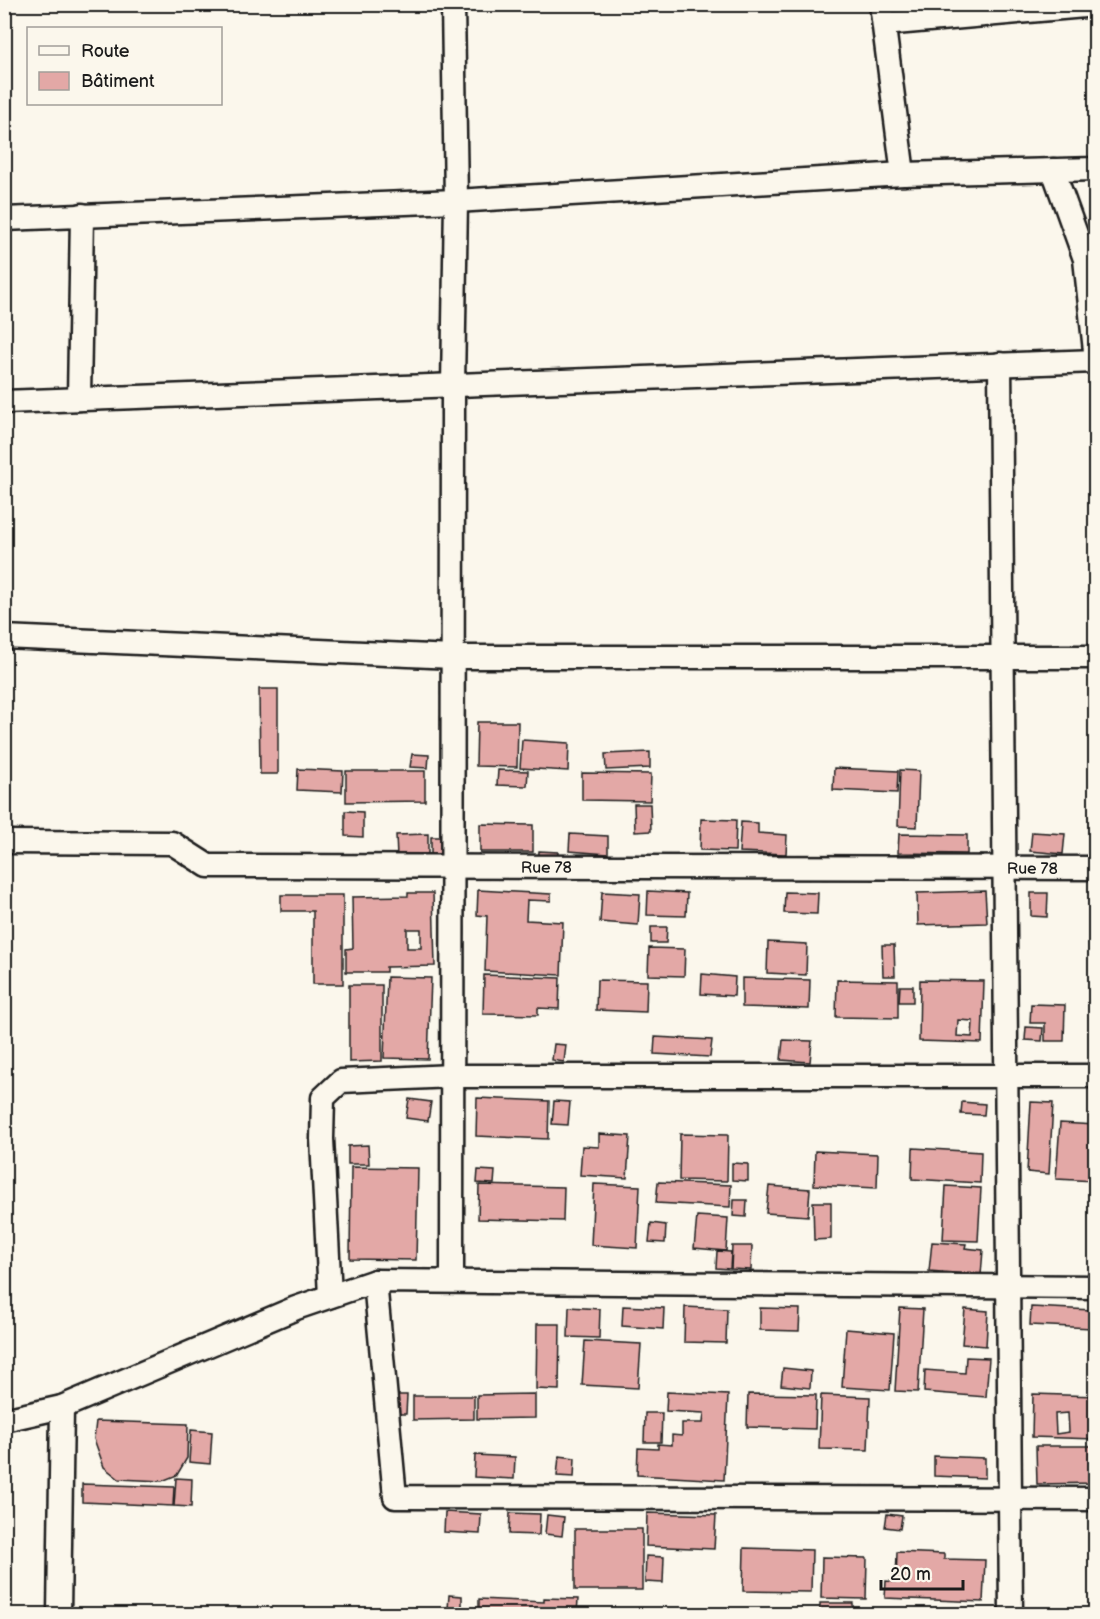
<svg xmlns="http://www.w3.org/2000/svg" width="1100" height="1619" viewBox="0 0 1100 1619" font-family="'Balsamiq Sans',sans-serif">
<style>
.building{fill:#e3a8a6;stroke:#1c1c1c;stroke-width:1.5;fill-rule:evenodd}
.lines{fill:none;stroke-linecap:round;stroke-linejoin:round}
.street-casing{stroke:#1c1c1c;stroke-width:27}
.street{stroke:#fbf7ec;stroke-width:22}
.labels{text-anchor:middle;stroke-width:4.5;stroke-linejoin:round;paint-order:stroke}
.street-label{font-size:16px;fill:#1c1c1c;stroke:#fbf7ec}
</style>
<rect width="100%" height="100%" fill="#fbf7ec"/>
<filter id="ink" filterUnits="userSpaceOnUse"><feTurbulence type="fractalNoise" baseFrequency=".0167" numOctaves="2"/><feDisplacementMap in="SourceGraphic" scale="12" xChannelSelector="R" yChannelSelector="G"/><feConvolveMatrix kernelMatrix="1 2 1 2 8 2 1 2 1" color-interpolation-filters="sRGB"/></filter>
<g filter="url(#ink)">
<g class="building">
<path d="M 259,689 L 278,689 L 278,774 L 260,774 Z"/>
<path d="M 477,722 L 518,722 L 517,767 L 476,766 Z"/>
<path d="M 522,740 L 569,743 L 568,771 L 520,768 Z"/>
<path d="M 650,752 L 650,768 L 606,770 L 605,754 Z"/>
<path d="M 412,754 L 429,755 L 428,768 L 410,767 Z"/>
<path d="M 834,768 L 898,771 L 897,793 L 833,790 Z"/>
<path d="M 298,769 L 343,771 L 342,792 L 297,790 Z"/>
<path d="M 498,770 L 528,771 L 527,786 L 497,785 Z"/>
<path d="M 900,770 L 919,771 L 917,827 L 898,826 Z"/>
<path d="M 346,771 L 425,771 L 425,801 L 346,802 Z"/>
<path d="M 582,773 L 651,774 L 650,801 L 582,800 Z"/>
<path d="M 634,804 L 650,804 L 651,831 L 635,832 Z"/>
<path d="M 345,811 L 363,812 L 363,837 L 345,836 Z"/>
<path d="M 701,819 L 736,820 L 735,851 L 700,850 Z"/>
<path d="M 741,822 L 758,823 L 758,833 L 787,835 L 786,854 L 739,852 Z"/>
<path d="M 480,824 L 533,825 L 533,852 L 480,852 Z"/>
<path d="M 1032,832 L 1065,834 L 1063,854 L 1030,851 Z"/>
<path d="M 428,834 L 428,857 L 397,857 L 396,835 Z"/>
<path d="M 570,834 L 608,836 L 608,854 L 569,851 Z"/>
<path d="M 899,834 L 967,835 L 967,854 L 898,853 Z"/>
<path d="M 431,837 L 441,837 L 440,857 L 431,857 Z"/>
<path d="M 539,851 L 558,852 L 557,871 L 538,869 Z"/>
<path d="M 478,890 L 551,894 L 551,901 L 527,900 L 526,920 L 563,922 L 561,975 L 485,971 L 487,916 L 477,915 Z"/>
<path d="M 648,891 L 687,893 L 686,916 L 647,915 Z"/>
<path d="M 985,891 L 987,923 L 918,925 L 917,893 Z"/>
<path d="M 602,892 L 640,894 L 638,925 L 600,922 Z"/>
<path d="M 785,892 L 818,893 L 817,914 L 784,913 Z"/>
<path d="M 408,893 L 433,893 L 435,966 L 386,967 L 386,972 L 346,972 L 346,949 L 353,948 L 352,897 L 408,896 ZM 407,929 L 421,929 L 421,948 L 407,948 Z"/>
<path d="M 1031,893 L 1048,893 L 1047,917 L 1031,916 Z"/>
<path d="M 281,895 L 343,895 L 343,984 L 313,984 L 313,911 L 281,911 Z"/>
<path d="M 651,927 L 667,927 L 666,943 L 651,943 Z"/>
<path d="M 768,942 L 807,944 L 806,975 L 767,973 Z"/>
<path d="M 882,945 L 894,945 L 895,976 L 883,976 Z"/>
<path d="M 649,948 L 685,949 L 684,976 L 648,975 Z"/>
<path d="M 702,974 L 735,977 L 734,996 L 701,994 Z"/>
<path d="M 484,975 L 560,978 L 559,1009 L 538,1008 L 538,1015 L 483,1014 Z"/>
<path d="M 387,977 L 431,978 L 428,1059 L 384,1058 Z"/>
<path d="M 742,978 L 810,980 L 809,1009 L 742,1007 Z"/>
<path d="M 597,980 L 647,981 L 646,1012 L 596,1010 Z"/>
<path d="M 837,980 L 898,981 L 898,1018 L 836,1017 Z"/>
<path d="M 920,980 L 984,981 L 982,1043 L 919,1041 ZM 958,1020 L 973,1021 L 972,1037 L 957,1036 Z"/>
<path d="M 349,985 L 382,985 L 382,1061 L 349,1062 Z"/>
<path d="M 900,986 L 913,986 L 913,1002 L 899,1002 Z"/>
<path d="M 1031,1004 L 1065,1005 L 1064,1041 L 1045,1041 L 1045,1023 L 1030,1023 Z"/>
<path d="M 1026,1027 L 1043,1028 L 1042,1041 L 1025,1040 Z"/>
<path d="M 655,1037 L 712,1040 L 710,1057 L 654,1054 Z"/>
<path d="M 783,1040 L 812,1041 L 810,1062 L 781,1060 Z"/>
<path d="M 554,1044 L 566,1045 L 564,1062 L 552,1060 Z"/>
<path d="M 477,1098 L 549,1101 L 548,1139 L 476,1136 Z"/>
<path d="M 409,1099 L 431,1102 L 428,1121 L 406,1118 Z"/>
<path d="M 554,1101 L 570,1102 L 568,1125 L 552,1124 Z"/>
<path d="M 962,1102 L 985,1104 L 984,1115 L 961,1114 Z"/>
<path d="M 1031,1102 L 1053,1103 L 1049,1174 L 1027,1172 Z"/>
<path d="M 1060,1123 L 1096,1125 L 1096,1181 L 1056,1179 Z"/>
<path d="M 599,1134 L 630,1136 L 627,1178 L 580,1175 L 582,1146 L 599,1147 Z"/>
<path d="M 680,1134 L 728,1135 L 727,1181 L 679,1180 Z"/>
<path d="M 368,1145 L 369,1164 L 348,1164 L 348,1146 Z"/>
<path d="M 913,1148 L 981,1152 L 980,1183 L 912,1179 Z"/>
<path d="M 815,1151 L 878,1154 L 877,1188 L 814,1185 Z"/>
<path d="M 732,1163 L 748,1164 L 748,1181 L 732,1180 Z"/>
<path d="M 351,1167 L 418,1168 L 416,1260 L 350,1259 Z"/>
<path d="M 478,1170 L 495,1171 L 494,1184 L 477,1183 Z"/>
<path d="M 658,1182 L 731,1185 L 730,1207 L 656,1203 Z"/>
<path d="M 594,1184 L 640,1186 L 637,1248 L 591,1245 Z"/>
<path d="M 479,1185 L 564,1187 L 563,1221 L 478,1219 Z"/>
<path d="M 769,1186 L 810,1189 L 808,1216 L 766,1213 Z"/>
<path d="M 946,1186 L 981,1188 L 978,1241 L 943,1240 Z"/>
<path d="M 734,1200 L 747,1200 L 746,1217 L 733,1216 Z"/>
<path d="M 813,1202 L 831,1202 L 831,1239 L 814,1240 Z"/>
<path d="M 697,1216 L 728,1218 L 726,1251 L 694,1248 Z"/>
<path d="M 651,1223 L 666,1225 L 665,1243 L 649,1242 Z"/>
<path d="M 932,1242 L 966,1244 L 965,1248 L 983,1250 L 981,1275 L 929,1271 Z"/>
<path d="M 732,1246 L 752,1246 L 751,1270 L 731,1269 Z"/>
<path d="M 717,1251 L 731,1252 L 730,1269 L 716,1268 Z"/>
<path d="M 623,1306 L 664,1308 L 663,1329 L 622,1326 Z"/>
<path d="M 569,1307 L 600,1309 L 599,1338 L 568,1337 Z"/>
<path d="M 685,1307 L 727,1309 L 726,1343 L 684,1342 Z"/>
<path d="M 1031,1307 L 1092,1310 L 1092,1328 L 1030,1325 Z"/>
<path d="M 760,1308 L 800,1309 L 799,1331 L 760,1330 Z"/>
<path d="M 900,1308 L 923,1309 L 918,1392 L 895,1391 Z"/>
<path d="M 965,1309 L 988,1311 L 986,1346 L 962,1344 Z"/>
<path d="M 537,1324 L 560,1324 L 559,1390 L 536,1389 Z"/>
<path d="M 846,1329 L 894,1333 L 890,1390 L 842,1387 Z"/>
<path d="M 585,1341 L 641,1344 L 638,1388 L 582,1385 Z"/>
<path d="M 966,1357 L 989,1358 L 986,1397 L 924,1392 L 925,1370 L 965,1373 Z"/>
<path d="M 783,1368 L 811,1371 L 810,1388 L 781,1385 Z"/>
<path d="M 667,1392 L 728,1395 L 724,1480 L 637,1475 L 638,1448 L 658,1449 L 658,1444 L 672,1445 L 672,1435 L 682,1436 L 682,1423 L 703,1423 L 704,1413 L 666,1411 Z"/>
<path d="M 535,1394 L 535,1418 L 477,1419 L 477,1395 Z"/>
<path d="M 748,1394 L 816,1395 L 815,1429 L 747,1427 Z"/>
<path d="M 1033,1394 L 1096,1396 L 1096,1439 L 1032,1437 ZM 1068,1413 L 1069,1432 L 1056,1434 L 1055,1414 Z"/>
<path d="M 395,1395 L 407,1395 L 406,1414 L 395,1414 Z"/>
<path d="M 821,1395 L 870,1397 L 868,1450 L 819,1449 Z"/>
<path d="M 413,1396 L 474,1396 L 474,1419 L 413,1420 Z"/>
<path d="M 645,1413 L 662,1413 L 661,1442 L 644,1442 Z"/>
<path d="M 96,1421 L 188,1424 L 187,1458 L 177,1475 L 162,1481 L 119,1479 L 104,1467 L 94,1439 Z"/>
<path d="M 191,1430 L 212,1432 L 210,1464 L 189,1462 Z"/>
<path d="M 1036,1446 L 1096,1446 L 1096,1483 L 1037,1484 Z"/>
<path d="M 475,1455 L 515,1457 L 514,1479 L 474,1477 Z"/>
<path d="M 559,1456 L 575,1458 L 574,1477 L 557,1476 Z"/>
<path d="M 934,1456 L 985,1458 L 985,1478 L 934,1476 Z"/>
<path d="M 176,1478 L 192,1479 L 191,1507 L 174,1506 Z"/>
<path d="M 82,1484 L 174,1487 L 173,1506 L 82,1502 Z"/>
<path d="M 445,1512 L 481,1514 L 480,1534 L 444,1532 Z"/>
<path d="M 510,1513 L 540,1514 L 539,1535 L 509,1534 Z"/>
<path d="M 647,1513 L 716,1515 L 714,1549 L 646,1546 Z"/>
<path d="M 887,1514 L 902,1516 L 900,1529 L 885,1527 Z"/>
<path d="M 547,1515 L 564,1517 L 562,1536 L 545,1534 Z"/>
<rect x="575" y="1529" width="67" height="61"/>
<path d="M 744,1548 L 812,1550 L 811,1592 L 743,1591 Z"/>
<path d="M 897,1552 L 944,1554 L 944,1559 L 985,1560 L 983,1602 L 885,1598 L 886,1581 L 896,1582 Z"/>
<path d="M 646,1556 L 664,1557 L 663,1583 L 645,1582 Z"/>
<path d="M 822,1557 L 867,1558 L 866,1599 L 821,1598 Z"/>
<path d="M 449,1595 L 462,1596 L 462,1610 L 448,1609 Z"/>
<path d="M 544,1598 L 578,1599 L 577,1614 L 479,1614 L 479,1599 L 544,1602 Z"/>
<rect x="820" y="1603" width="33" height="11"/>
</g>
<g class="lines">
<g class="street-casing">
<g id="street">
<path d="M 881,4 L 903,174"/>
<path d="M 884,24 L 1096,5"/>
<path d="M 1053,170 L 1085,259 L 1096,360"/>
<path d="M 4,219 L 456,201 L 903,174 L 1096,169"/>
<path d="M 1000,364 L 1011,1614"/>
<path d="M 79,399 L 82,215"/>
<path d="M 4,402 L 1096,361"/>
<path d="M 4,637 L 453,657 L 1096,657"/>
<path id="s1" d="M 4,842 L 172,843 L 208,866 L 1096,868"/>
<path d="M 375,1281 L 395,1497 L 1096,1499"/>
<path d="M 452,1281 L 453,385 L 456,201 L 453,4"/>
<path d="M 330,1296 L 322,1139 L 323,1098 L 341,1081 L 452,1076 L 1096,1076"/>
<path d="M 4,1420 L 62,1407 L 296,1308 L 375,1281 L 1096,1287"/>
<path d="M 59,1614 L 62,1407"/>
</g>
</g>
<use href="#street" class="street"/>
</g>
</g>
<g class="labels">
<g class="street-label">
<text dy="6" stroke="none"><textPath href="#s1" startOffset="549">Rue 78</textPath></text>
<text dy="6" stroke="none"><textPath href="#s1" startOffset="1035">Rue 78</textPath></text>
</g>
</g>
<rect width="1100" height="1619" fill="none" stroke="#fbf7ec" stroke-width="24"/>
<rect x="12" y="12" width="1076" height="1595" fill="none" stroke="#1c1c1c" stroke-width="2" filter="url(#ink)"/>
<rect x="27" y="27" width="195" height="78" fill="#fbf7ec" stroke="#a29f99" stroke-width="1.5"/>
<rect x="39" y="46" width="30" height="9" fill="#fbf7ec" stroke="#a29f99" stroke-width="1.5"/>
<text x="81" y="57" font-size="18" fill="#1c1c1c">Route</text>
<rect x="39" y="72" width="30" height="18" fill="#e3a8a6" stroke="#a29f99" stroke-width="1.5"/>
<text x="81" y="87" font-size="18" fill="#1c1c1c">Bâtiment</text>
<path d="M881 1580v9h82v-9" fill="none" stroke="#1c1c1c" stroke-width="3"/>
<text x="890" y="1580" font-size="18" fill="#1c1c1c" stroke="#fbf7ec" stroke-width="4.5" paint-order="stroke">20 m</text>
</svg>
